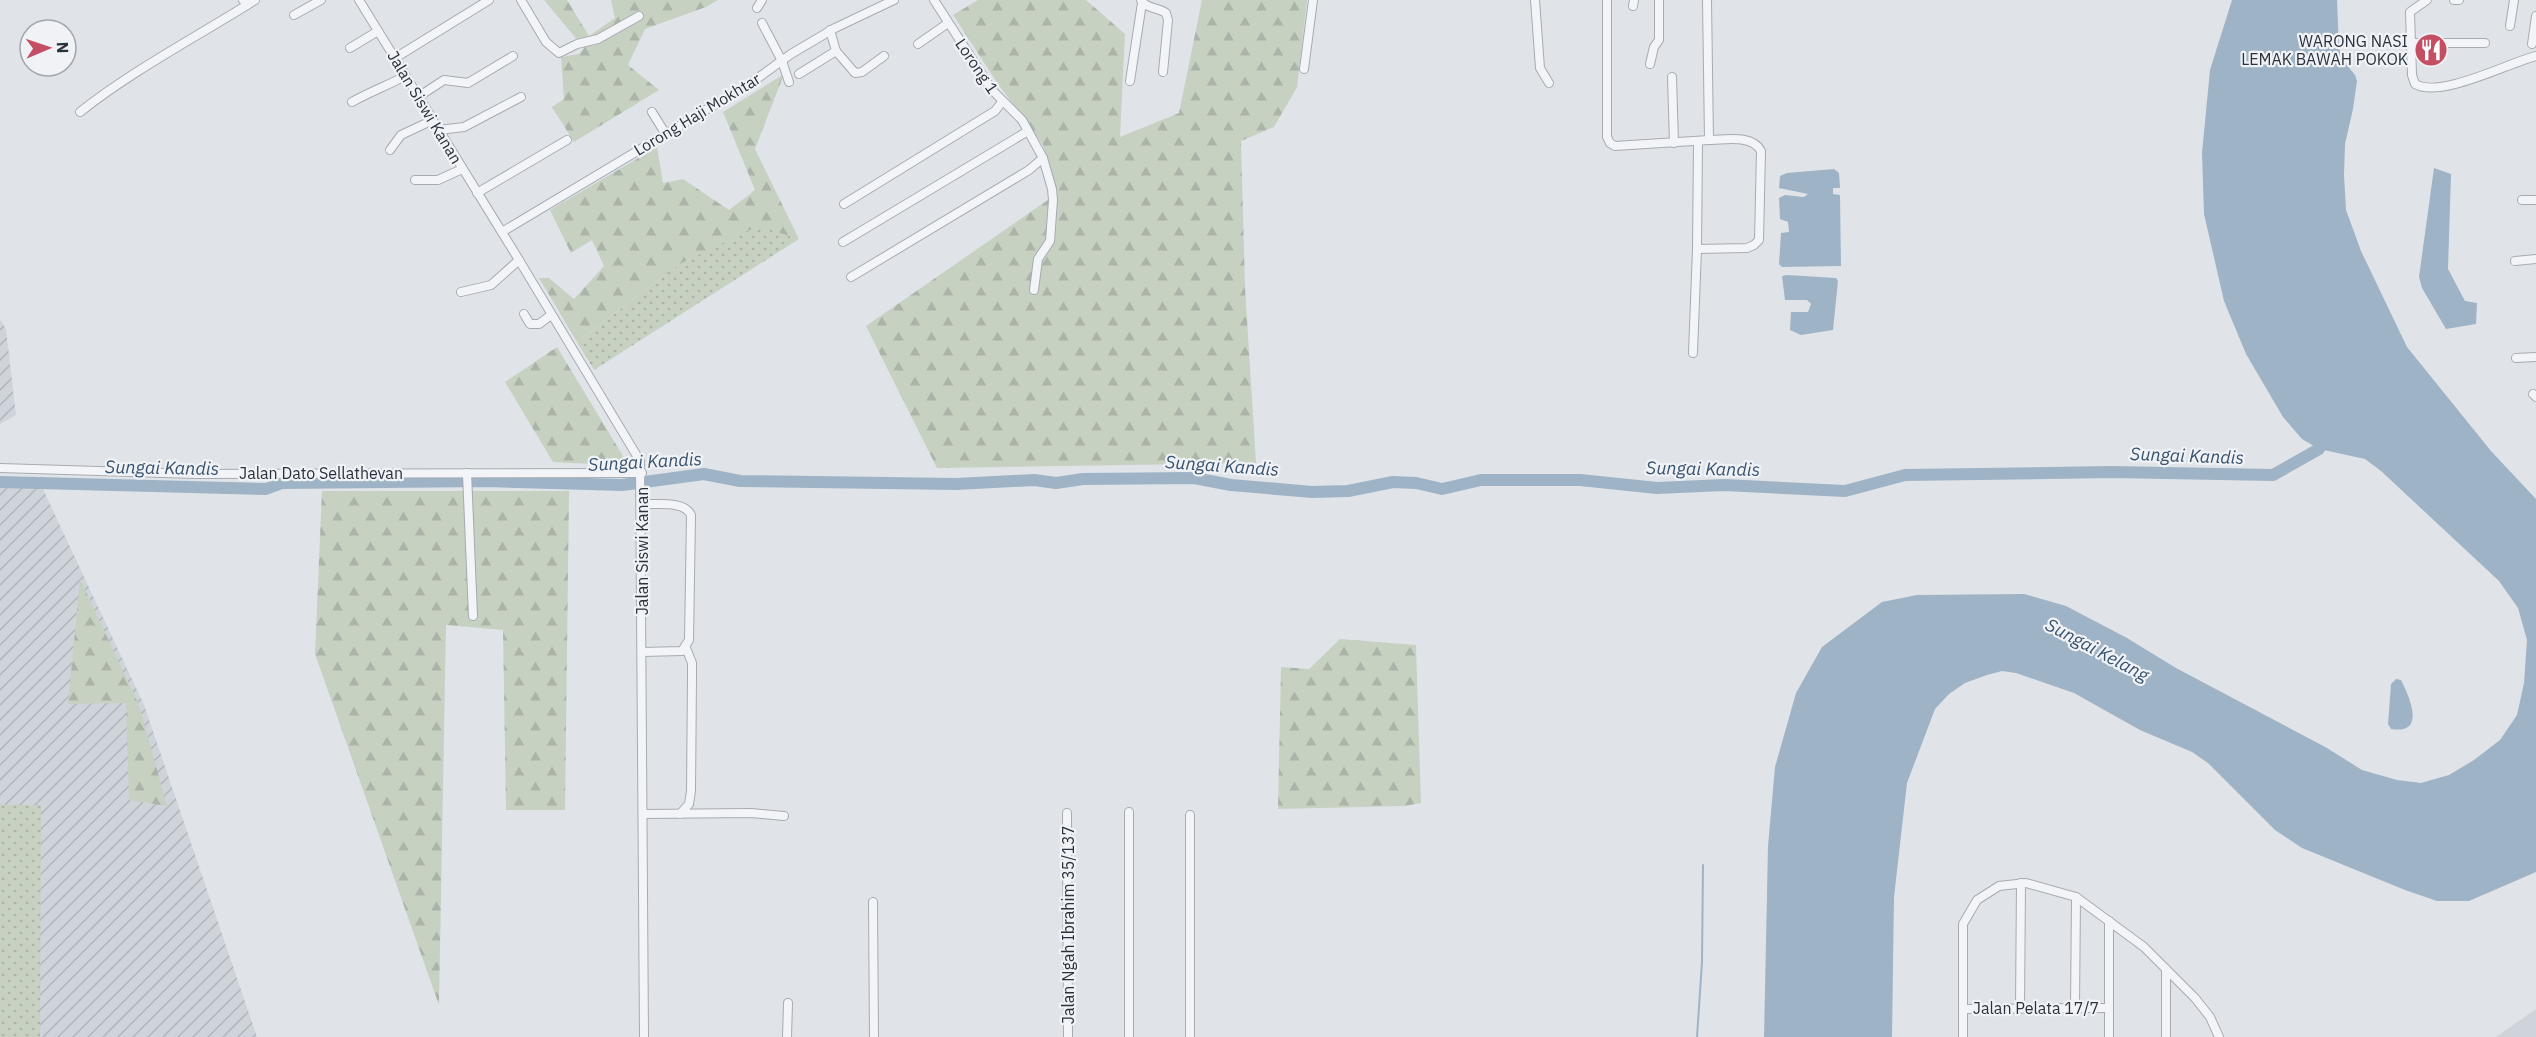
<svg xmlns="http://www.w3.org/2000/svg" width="2536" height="1037" viewBox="0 0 2536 1037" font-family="'IBM Plex Sans',sans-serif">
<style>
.built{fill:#cfd3da}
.industrial{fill:url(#industrial-furrows)}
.grass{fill:url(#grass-dots)}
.forest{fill:url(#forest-firs)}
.water{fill:#9eb3c5}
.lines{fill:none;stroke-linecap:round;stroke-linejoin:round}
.stream{stroke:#9eb3c5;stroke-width:2}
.river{stroke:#9eb3c5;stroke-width:12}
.minor-casing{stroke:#a6abb2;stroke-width:10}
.minor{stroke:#f3f4f7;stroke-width:8}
.labels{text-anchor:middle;stroke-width:4.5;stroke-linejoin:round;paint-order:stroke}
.poi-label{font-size:16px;fill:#2a323e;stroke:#f0f2f6;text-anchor:end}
.street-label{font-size:16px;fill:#2a323e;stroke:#f0f2f6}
.water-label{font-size:18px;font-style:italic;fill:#37526f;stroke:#f0f2f6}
</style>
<defs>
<pattern id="industrial-furrows" width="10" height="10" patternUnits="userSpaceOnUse" patternTransform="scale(1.5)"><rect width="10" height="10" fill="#cfd3da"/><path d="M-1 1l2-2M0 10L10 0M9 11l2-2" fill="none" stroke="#b2b6bc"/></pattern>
<pattern id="grass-dots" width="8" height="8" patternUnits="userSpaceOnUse" patternTransform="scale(1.5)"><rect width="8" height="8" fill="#c7d1c2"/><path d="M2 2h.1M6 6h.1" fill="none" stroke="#abb4a8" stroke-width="1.8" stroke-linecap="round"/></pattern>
<pattern id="forest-firs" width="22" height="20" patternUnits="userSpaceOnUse" patternTransform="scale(1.5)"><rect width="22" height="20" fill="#c7d1c2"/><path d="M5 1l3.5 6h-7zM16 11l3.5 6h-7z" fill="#abb4a8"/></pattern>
</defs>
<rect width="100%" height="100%" fill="#e0e4e8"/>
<path class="built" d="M 2536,1009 L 2536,1037 L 2496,1037 Z"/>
<g class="industrial">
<path d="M 0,319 L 6,329 L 16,415 L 0,424 Z"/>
<path d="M 0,486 L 42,487 L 144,705 L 257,1037 L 0,1037 Z"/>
</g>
<g class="grass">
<path d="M 758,225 L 799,239 L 594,370 L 577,342 L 678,265 Z"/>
<path d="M 0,805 L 41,805 L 40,1037 L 0,1037 Z"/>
</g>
<g class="forest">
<path d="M 544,0 L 567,0 L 589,36 L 615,18 L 611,0 L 718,0 L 706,7 L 645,29 L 628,65 L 659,90 L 574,142 L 552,107 L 564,99 L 561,57 L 579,54 L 584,48 Z"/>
<path d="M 978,0 L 1086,0 L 1125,34 L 1120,137 L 1179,113 L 1202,0 L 1307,0 L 1297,87 L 1274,127 L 1241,141 L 1245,288 L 1256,463 L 937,468 L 866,326 L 1058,193 L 1043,145 L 998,84 L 953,15 Z"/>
<path d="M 784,74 L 755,149 L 799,239 L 758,226 L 678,265 L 577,342 L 539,278 L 549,278 L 574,299 L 604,266 L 592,240 L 571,253 L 550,210 L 657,147 L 663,183 L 683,179 L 729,210 L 755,190 L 723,112 Z"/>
<path d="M 557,347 L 629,466 L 553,462 L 505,382 Z"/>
<path d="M 322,491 L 569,491 L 565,810 L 506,810 L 503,630 L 446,625 L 439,1005 L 315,654 Z"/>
<path d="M 80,579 L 139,705 L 167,806 L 129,800 L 126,703 L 68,704 Z"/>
<path d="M 1340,639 L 1416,645 L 1421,803 L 1404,806 L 1278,809 L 1281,667 L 1309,669 Z"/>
</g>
<g class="water">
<path d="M 2232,0 L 2337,0 L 2339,48 L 2342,59 L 2355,75 L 2357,81 L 2353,109 L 2345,144 L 2344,175 L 2346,210 L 2361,251 L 2407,347 L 2491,451 L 2536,499 L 2536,872 L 2469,901 L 2437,901 L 2405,890 L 2302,848 L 2275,830 L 2208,763 L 2192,752 L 2140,730 L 2074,693 L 2016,673 L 2002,671 L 1987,675 L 1965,683 L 1949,694 L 1935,709 L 1907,783 L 1894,897 L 1892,1037 L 1764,1037 L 1768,846 L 1775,767 L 1796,693 L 1822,647 L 1882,602 L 1917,595 L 2024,594 L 2066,606 L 2127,638 L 2176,668 L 2327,748 L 2362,770 L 2397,780 L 2421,783 L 2449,775 L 2474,760 L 2500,740 L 2517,715 L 2524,683 L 2527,640 L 2518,608 L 2499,581 L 2381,471 L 2365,459 L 2319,449 L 2302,439 L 2283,417 L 2246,354 L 2224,301 L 2204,214 L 2202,153 L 2210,70 Z"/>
<path d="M 2434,168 L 2451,174 L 2448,269 L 2465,301 L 2477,303 L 2476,324 L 2446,329 L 2422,288 L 2419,277 Z"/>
<path d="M 1834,169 L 1839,173 L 1840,188 L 1833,188 L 1833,194 L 1840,195 L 1841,266 L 1782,267 L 1779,264 L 1781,233 L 1789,232 L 1788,222 L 1780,219 L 1779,198 L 1785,195 L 1804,197 L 1808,194 L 1779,188 L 1780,176 L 1787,173 Z"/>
<path d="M 1787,275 L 1836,278 L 1838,281 L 1833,330 L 1801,335 L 1790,330 L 1791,312 L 1808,312 L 1811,304 L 1807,300 L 1785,300 L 1782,276 Z"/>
<path d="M 2396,679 L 2401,680 C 2409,696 2427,735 2391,729 L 2388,724 L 2391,684 Z"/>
</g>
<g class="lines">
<path class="stream" d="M 1697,1037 L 1702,962 L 1703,865"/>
<path class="river" d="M 0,482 L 266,489 L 282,483 L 486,481 L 622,485 L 704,474 L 740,481 L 956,484 L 1034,480 L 1056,483 L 1083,479 L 1194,478 L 1231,485 L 1312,492 L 1348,491 L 1393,482 L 1416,483 L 1442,489 L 1481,480 L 1580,480 L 1657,488 L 1724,485 L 1845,491 L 1905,475 L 2112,472 L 2273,475 L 2319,449 L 2325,435"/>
<g class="minor-casing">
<g id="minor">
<path d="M 243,0 L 247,5 L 255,0"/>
<path d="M 359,0 L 519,260 L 640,461 L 644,1037"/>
<path d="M 521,0 L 546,42 L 559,53 L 577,44 L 598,39 L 639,16"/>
<path d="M 934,0 L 992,90 L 1022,120 L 1043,158 L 1052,189 L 1053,200 L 1050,241 L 1038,259 L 1034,290"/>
<path d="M 1141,0 C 1146,9 1158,7 1166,13 L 1168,20 L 1163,72"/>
<path d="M 1535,0 L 1540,68 L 1549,83"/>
<path d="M 1607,0 L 1607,137 L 1610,143 L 1615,146 L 1709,140 L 1707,0"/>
<path d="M 2427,0 L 2410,12 L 2412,75 L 2415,84 C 2440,99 2508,63 2536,56"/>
<path d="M 2454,0 L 2459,0"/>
<path d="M 1633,6 L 1634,0"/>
<path d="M 757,8 L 762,0"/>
<path d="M 294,15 L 321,0"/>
<path d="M 762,23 L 782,61 L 789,82"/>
<path d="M 2510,26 L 2514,0"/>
<path d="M 2409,43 L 2485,43"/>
<path d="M 918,44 L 948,23"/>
<path d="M 2532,44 L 2536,16"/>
<path d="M 350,48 L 378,31"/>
<path d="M 836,51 L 855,73 L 862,72 L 884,56"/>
<path d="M 395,58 L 489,0"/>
<path d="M 1650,64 L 1654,47 L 1659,40 L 1659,0"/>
<path d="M 1304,69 L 1313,0"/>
<path d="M 799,74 L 836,51 L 830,30"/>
<path d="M 1672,77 L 1674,143"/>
<path d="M 1130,81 L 1142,3"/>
<path d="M 418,97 L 444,80 L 468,83 L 513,56"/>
<path d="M 352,102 C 369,92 387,86 405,76"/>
<path d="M 80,112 C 132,71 191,40 247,5"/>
<path d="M 652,112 L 665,133"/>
<path d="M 439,130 L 464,127 L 521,97"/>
<path d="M 390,150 L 401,135 L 433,120"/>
<path d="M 415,180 L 438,180 L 462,169"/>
<path d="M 477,193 L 567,140"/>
<path d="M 2522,200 L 2536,200"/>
<path d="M 844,204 L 995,111 L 1002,102"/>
<path d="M 502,232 L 751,83 L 791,54 L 835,28 L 894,0"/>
<path d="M 843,242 L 1028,131"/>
<path d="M 1697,249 L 1747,248 L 1754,245 L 1759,240 L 1761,151 C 1752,134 1725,140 1709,140"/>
<path d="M 2515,261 L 2536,259"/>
<path d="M 851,277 L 1029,170 L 1043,158"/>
<path d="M 461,292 L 491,285 L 519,260"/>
<path d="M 524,314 L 530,324 L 539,324 L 551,315"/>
<path d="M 1693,353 L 1697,249 L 1698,142"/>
<path d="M 2516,358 L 2536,357"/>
<path d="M 2533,394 L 2536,397"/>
<path d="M 0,468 L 197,474 L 642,473"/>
<path d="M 467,473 L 473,616"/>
<path d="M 642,504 C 656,505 684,500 691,515 L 689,640 L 682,651 L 642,652"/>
<path d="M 1129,812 L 1129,1037"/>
<path d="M 1067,813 L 1068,1037"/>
<path d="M 643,814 L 751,813 L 784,816"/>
<path d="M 680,814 L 689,804 L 691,791 L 692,677 L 692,663 L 686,648"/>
<path d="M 1190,815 L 1190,1037"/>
<path d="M 873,902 L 874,1037"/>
<path d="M 2109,921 L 2109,1037"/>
<path d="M 2166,969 L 2166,1037"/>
<path d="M 2075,1007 L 2076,897"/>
<path d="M 2020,1008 L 2021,883"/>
<path d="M 1963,1009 L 2109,1008"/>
<path d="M 787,1037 L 788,1003"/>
<path d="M 1963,1037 L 1963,924 L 1977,900 L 1999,886 L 2026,883 L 2076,897 L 2144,947 L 2195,998 L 2210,1017 L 2219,1037"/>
</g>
</g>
<use href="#minor" class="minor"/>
</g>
<defs>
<g id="restaurant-disc" transform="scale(1.725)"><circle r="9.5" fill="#c44f65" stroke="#f0f2f6"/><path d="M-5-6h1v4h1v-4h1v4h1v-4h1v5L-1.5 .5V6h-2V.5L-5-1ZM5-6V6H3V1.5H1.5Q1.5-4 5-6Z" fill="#fff"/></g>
</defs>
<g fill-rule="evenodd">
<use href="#restaurant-disc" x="2431" y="50"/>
</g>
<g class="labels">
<g class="poi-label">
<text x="2408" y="47">WARONG NASI<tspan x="2408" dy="18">LEMAK BAWAH POKOK</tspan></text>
</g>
<g class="street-label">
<text transform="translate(977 66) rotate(56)" y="6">Lorong 1</text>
<text transform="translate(425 107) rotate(59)" y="6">Jalan Siswi Kanan</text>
<text transform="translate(697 114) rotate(-31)" y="6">Lorong Haji Mokhtar</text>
<text x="321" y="479">Jalan Dato Sellathevan</text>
<text transform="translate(642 551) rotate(-90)" y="6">Jalan Siswi Kanan</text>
<text transform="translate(1068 925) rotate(-90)" y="6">Jalan Ngah Ibrahim 35/137</text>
<text x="2036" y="1014">Jalan Pelata 17/7</text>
</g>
<g class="water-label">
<text transform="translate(2187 456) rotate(2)" y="6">Sungai Kandis</text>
<text transform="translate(645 462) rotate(-3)" y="6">Sungai Kandis</text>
<text transform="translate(1222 466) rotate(4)" y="6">Sungai Kandis</text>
<text transform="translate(162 468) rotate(1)" y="6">Sungai Kandis</text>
<text transform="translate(1703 469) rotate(1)" y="6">Sungai Kandis</text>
<text transform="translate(2097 650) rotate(28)" y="6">Sungai Kelang</text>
</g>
</g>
<g transform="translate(48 48) rotate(88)"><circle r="28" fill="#f0f2f6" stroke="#a1a5ac" stroke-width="1.5"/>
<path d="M0-4.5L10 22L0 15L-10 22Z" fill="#c44f65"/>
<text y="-9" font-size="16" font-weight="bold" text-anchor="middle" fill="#2a323e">N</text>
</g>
</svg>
